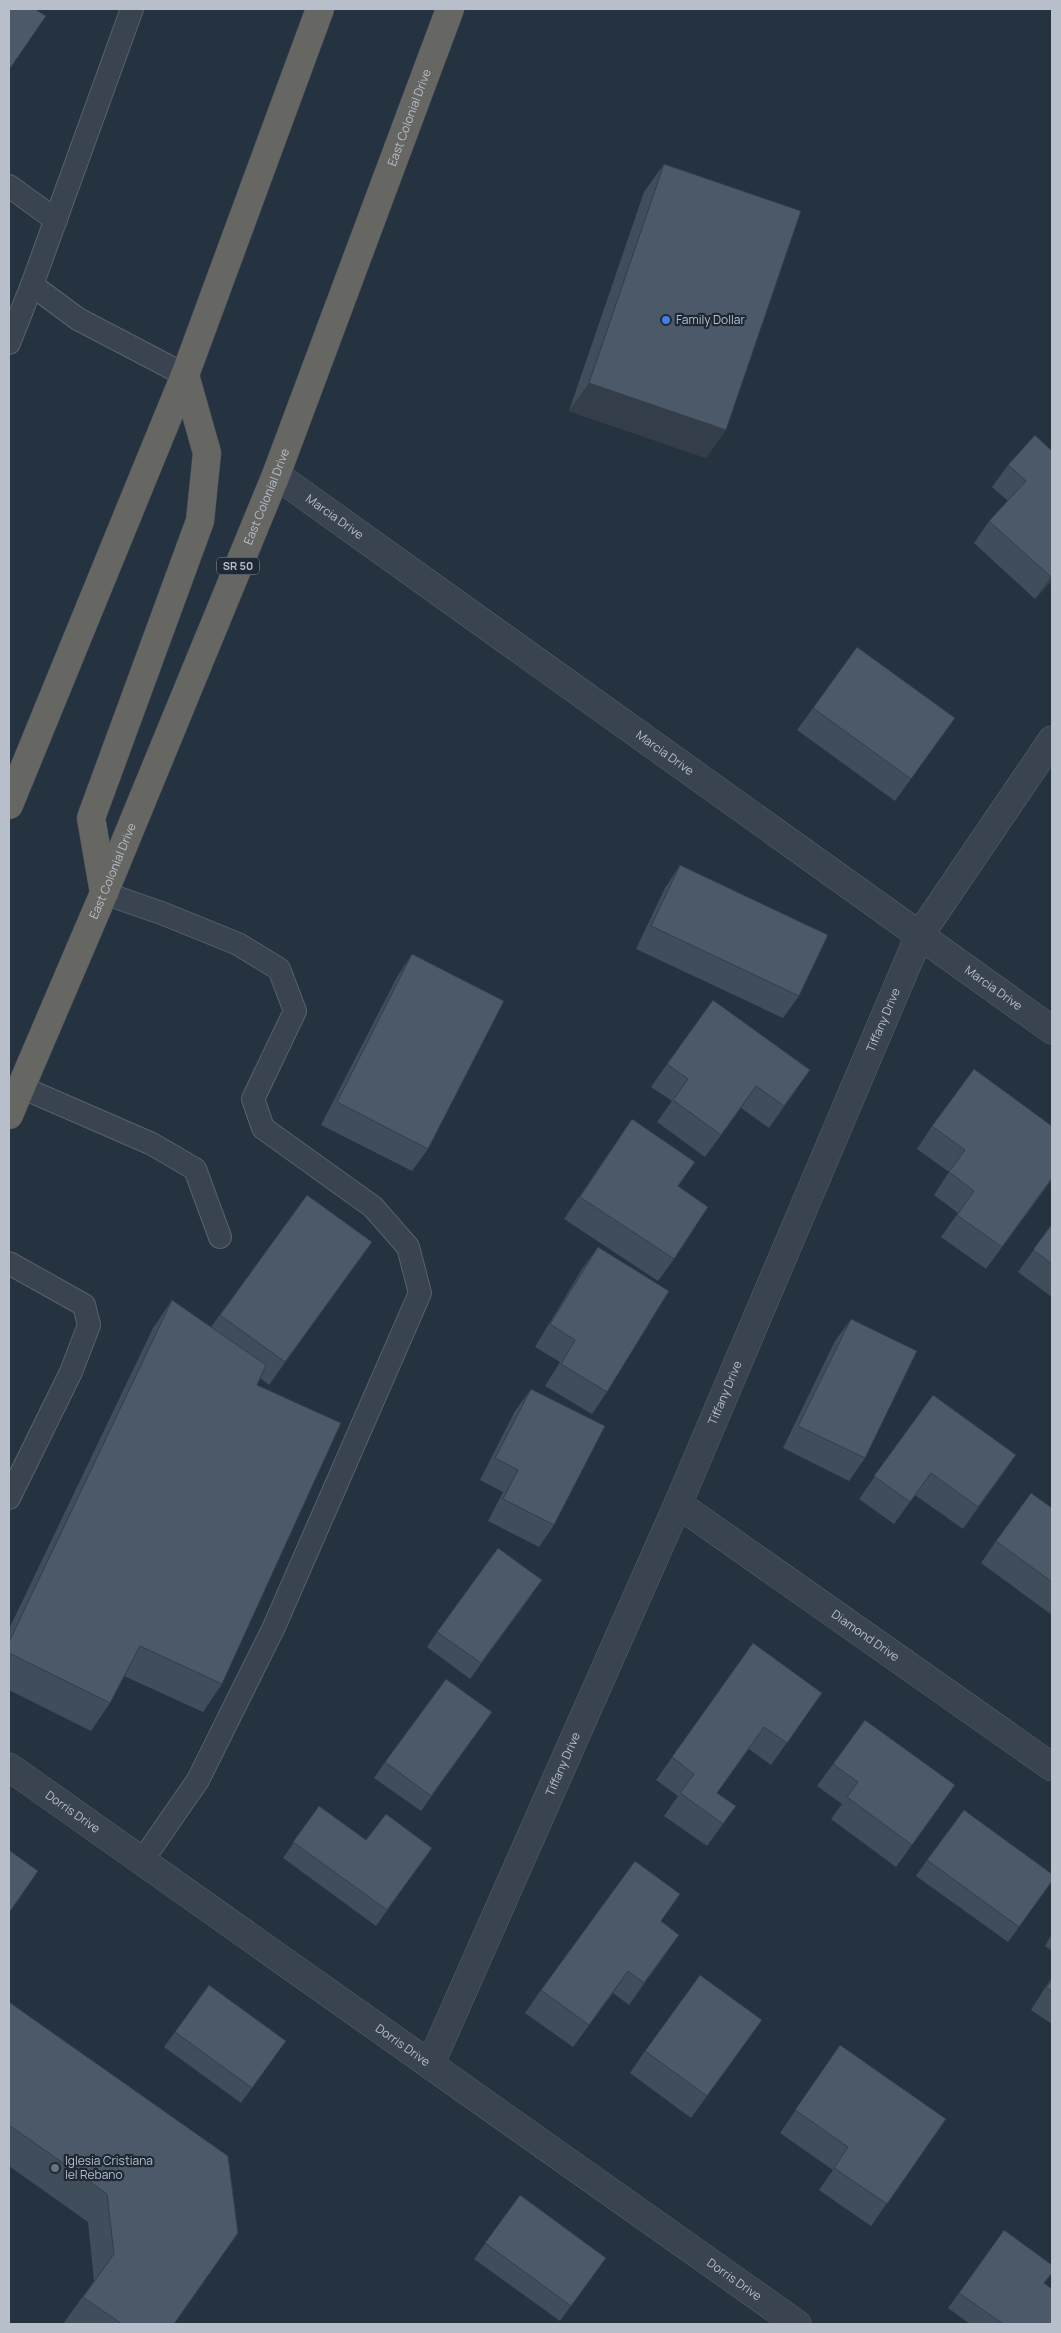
<svg xmlns="http://www.w3.org/2000/svg" width="1061" height="2333" viewBox="0 0 1061 2333" font-family="Manrope,sans-serif">
<style>
.lines{fill:none;stroke-linecap:round;stroke-linejoin:round}
.service-casing{stroke:#57626d;stroke-width:24}
.minor-casing{stroke:#57626d;stroke-width:29}
.trunk-casing{stroke:#444f5a;stroke-width:29}
.service{stroke:#394450;stroke-width:22}
.minor{stroke:#394450;stroke-width:28}
.trunk{stroke:#666663;stroke-width:28}
.wall{fill:#404d5a}
.shaded-wall{fill:#343e4a}
.building{fill:#4b5969;stroke:#343e4a}
.shop-dot{fill:#3f7fe0;stroke:#1e2935;stroke-width:2}
.worship-dot{fill:#6b7280;stroke:#1e2935;stroke-width:2}
.labels{text-anchor:middle;stroke-width:4.5;stroke-linejoin:round;paint-order:stroke}
.shield{fill:#1e2935;stroke:#88929d;stroke-width:1}
.shield-label{font-size:11px;font-weight:bold;fill:#b6bfca}
.street-label{font-size:12px;fill:#b6bfca;stroke:#1e2935}
.poi-label{font-size:12px;fill:#b6bfca;stroke:#1e2935;text-anchor:start}
</style>
<rect width="100%" height="100%" fill="#253240"/>
<g class="lines">
<g class="service-casing">
<g id="service">
<path d="M 9,186 L 56,220"/>
<path d="M 32,285 L 78,319 L 185,375"/>
<path d="M 9,343 L 32,285 L 132,9"/>
<path d="M 104,893 L 164,914 L 238,944 L 279,969 L 295,1011 L 253,1099 L 263,1128 L 373,1207 L 408,1247 L 420,1293 L 274,1627 L 198,1780 L 142,1861"/>
<path d="M 21,1087 L 152,1144 L 195,1169 L 220,1237"/>
<path d="M 9,1263 L 84,1305 L 89,1325 L 71,1372 L 9,1498"/>
</g>
</g>
<g class="minor-casing">
<g id="minor">
<path id="s1" d="M 276,475 L 1052,1030"/>
<path id="s2" d="M 678,1504 L 1052,1767"/>
<path id="s3" d="M 9,1767 L 797,2324"/>
<path id="s4" d="M 430,2065 L 678,1504 L 919,936 L 1052,740"/>
</g>
</g>
<g class="trunk-casing">
<g id="trunk">
<path d="M 9,805 L 185,375 L 320,9"/>
<path d="M 104,893 L 91,818 L 200,521 L 207,453 L 185,375"/>
<path id="s5" d="M 9,1115 L 104,893 L 276,475 L 450,9"/>
</g>
</g>
<use href="#service" class="service"/>
<use href="#minor" class="minor"/>
<use href="#trunk" class="trunk"/>
</g>
<g class="wall">
<path d="M 664,164 L 726,430 L 706,458 L 569,411 L 644,192 Z"/>
<path d="M 1035,435 L 1052,581 L 1035,599 L 974,543 L 989,521 L 1008,501 L 992,487 L 1008,465 Z"/>
<path d="M 813,708 L 939,740 L 895,801 L 797,730 Z"/>
<path d="M 680,865 L 799,996 L 783,1018 L 636,949 L 665,888 Z"/>
<path d="M 412,954 L 428,1149 L 412,1171 L 321,1125 L 397,977 Z"/>
<path d="M 667,1064 L 810,1070 L 769,1128 L 741,1108 L 705,1157 L 657,1122 L 672,1101 L 651,1087 Z"/>
<path d="M 632,1119 L 678,1186 L 674,1259 L 658,1281 L 564,1219 Z"/>
<path d="M 932,1126 L 1052,1180 L 986,1269 L 941,1237 L 958,1213 L 934,1195 L 949,1172 L 917,1149 Z"/>
<path d="M 307,1195 L 372,1242 L 269,1385 L 260,1378 L 257,1385 L 222,1684 L 203,1712 L 124,1676 L 110,1703 L 91,1731 L 9,1690 L 9,1629 L 153,1328 L 172,1300 L 211,1327 Z"/>
<path d="M 1052,1224 L 1052,1297 L 1018,1272 Z"/>
<path d="M 598,1247 L 607,1392 L 592,1414 L 545,1386 L 560,1362 L 535,1347 L 582,1269 Z"/>
<path d="M 851,1319 L 865,1458 L 849,1481 L 783,1448 L 835,1341 Z"/>
<path d="M 531,1389 L 554,1525 L 539,1547 L 488,1521 L 503,1492 L 480,1480 L 515,1411 Z"/>
<path d="M 933,1395 L 1000,1478 L 963,1529 L 915,1495 L 894,1524 L 859,1499 Z"/>
<path d="M 1052,1508 L 1052,1615 L 981,1563 L 996,1541 Z"/>
<path d="M 531,1596 L 470,1679 L 427,1647 L 437,1632 Z"/>
<path d="M 753,1643 L 822,1693 L 771,1765 L 749,1749 L 717,1793 L 736,1806 L 707,1846 L 664,1816 L 678,1796 L 656,1780 Z"/>
<path d="M 492,1712 L 421,1811 L 374,1778 L 385,1762 Z"/>
<path d="M 833,1764 L 939,1807 L 896,1867 L 831,1819 L 842,1804 L 817,1786 Z"/>
<path d="M 319,1806 L 366,1840 L 421,1863 L 376,1926 L 283,1858 Z"/>
<path d="M 927,1860 L 1052,1881 L 1008,1942 L 916,1876 Z"/>
<path d="M 680,1894 L 661,1921 L 679,1935 L 629,2005 L 613,1993 L 573,2047 L 525,2013 L 541,1990 Z"/>
<path d="M 1052,1934 L 1052,1951 L 1045,1946 Z"/>
<path d="M 1052,1977 L 1052,2024 L 1031,2010 Z"/>
<path d="M 209,1985 L 286,2041 L 241,2103 L 164,2047 Z"/>
<path d="M 9,2002 L 174,2324 L 63,2324 L 94,2281 L 88,2222 L 9,2166 Z"/>
<path d="M 746,2042 L 691,2118 L 630,2073 L 645,2051 Z"/>
<path d="M 840,2045 L 946,2119 L 871,2226 L 819,2190 L 833,2170 L 780,2133 Z"/>
<path d="M 520,2195 L 606,2258 L 560,2321 L 474,2259 Z"/>
<path d="M 1045,2284 L 1052,2324 L 970,2324 L 948,2308 L 959,2293 Z"/>
</g>
<g class="shaded-wall">
<path d="M 589,383 L 726,430 L 706,458 L 569,411 Z"/>
<path d="M 1052,576 L 1052,581 L 1035,599 L 1051,577 Z"/>
<path d="M 810,1070 L 794,1093 L 769,1128 L 784,1106 Z"/>
<path d="M 756,1086 L 741,1108 L 705,1157 L 721,1135 Z"/>
<path d="M 1052,1178 L 1052,1180 L 986,1269 L 1002,1247 Z"/>
<path d="M 372,1242 L 356,1265 L 269,1385 L 285,1362 Z"/>
<path d="M 1016,1455 L 1000,1478 L 963,1529 L 978,1507 Z"/>
<path d="M 679,1935 L 664,1957 L 629,2005 L 644,1983 Z"/>
<path d="M 628,1971 L 613,1993 L 573,2047 L 589,2025 Z"/>
</g>
<g class="building">
<path d="M 9,9 L 35,9 L 46,16 L 9,70 Z"/>
<path d="M 664,164 L 801,211 L 726,430 L 589,383 Z"/>
<path d="M 1035,435 L 1052,451 L 1052,576 L 1051,577 L 989,521 L 1026,481 L 1008,465 Z"/>
<path d="M 857,647 L 955,718 L 911,779 L 813,708 Z"/>
<path d="M 680,865 L 828,935 L 799,996 L 651,926 Z"/>
<path d="M 412,954 L 504,1001 L 428,1149 L 337,1102 Z"/>
<path d="M 713,1000 L 810,1070 L 784,1106 L 756,1086 L 721,1135 L 673,1100 L 688,1079 L 667,1064 Z"/>
<path d="M 974,1069 L 1052,1126 L 1052,1178 L 1002,1247 L 957,1215 L 974,1191 L 949,1172 L 965,1150 L 932,1126 Z"/>
<path d="M 632,1119 L 695,1162 L 678,1186 L 708,1207 L 674,1259 L 580,1197 Z"/>
<path d="M 307,1195 L 372,1242 L 285,1362 L 220,1315 Z"/>
<path d="M 1052,1224 L 1052,1264 L 1033,1250 Z"/>
<path d="M 598,1247 L 669,1291 L 607,1392 L 561,1364 L 575,1340 L 550,1324 Z"/>
<path d="M 172,1300 L 266,1365 L 257,1385 L 341,1423 L 222,1684 L 140,1646 L 110,1703 L 9,1653 L 9,1642 Z"/>
<path d="M 851,1319 L 917,1351 L 865,1458 L 798,1426 Z"/>
<path d="M 531,1389 L 605,1426 L 554,1525 L 503,1499 L 518,1470 L 495,1458 Z"/>
<path d="M 933,1395 L 1016,1455 L 978,1507 L 931,1473 L 910,1502 L 874,1476 Z"/>
<path d="M 1031,1493 L 1052,1508 L 1052,1582 L 996,1541 Z"/>
<path d="M 498,1548 L 542,1580 L 481,1663 L 437,1632 Z"/>
<path d="M 753,1643 L 822,1693 L 787,1743 L 764,1727 L 717,1793 L 736,1806 L 723,1824 L 680,1793 L 694,1774 L 672,1757 Z"/>
<path d="M 446,1679 L 492,1712 L 431,1796 L 385,1762 Z"/>
<path d="M 865,1720 L 955,1785 L 912,1845 L 847,1797 L 858,1782 L 833,1764 Z"/>
<path d="M 319,1806 L 366,1840 L 386,1814 L 432,1848 L 387,1910 L 293,1842 Z"/>
<path d="M 964,1810 L 1052,1874 L 1052,1881 L 1019,1927 L 927,1860 Z"/>
<path d="M 9,1850 L 38,1871 L 9,1913 Z"/>
<path d="M 635,1861 L 680,1894 L 661,1921 L 679,1935 L 644,1983 L 628,1971 L 589,2025 L 541,1990 Z"/>
<path d="M 700,1975 L 762,2020 L 707,2096 L 645,2051 Z"/>
<path d="M 1052,1979 L 1052,1991 L 1046,1988 Z"/>
<path d="M 209,1985 L 286,2041 L 252,2088 L 175,2032 Z"/>
<path d="M 9,2002 L 228,2156 L 238,2233 L 174,2324 L 122,2324 L 83,2297 L 114,2254 L 107,2194 L 9,2125 Z"/>
<path d="M 840,2045 L 946,2119 L 887,2204 L 834,2168 L 848,2147 L 795,2110 Z"/>
<path d="M 520,2195 L 606,2258 L 571,2306 L 485,2243 Z"/>
<path d="M 1004,2230 L 1052,2265 L 1052,2273 L 1044,2283 L 1052,2289 L 1052,2324 L 1003,2324 L 959,2293 Z"/>
</g>
<circle class="shop-dot" cx="666" cy="320" r="5"/>
<circle class="worship-dot" cx="55" cy="2168" r="5"/>
<g class="labels">
<rect class="shield" x="217" y="557.5" width="42" height="17" rx="4"/>
<g class="shield-label">
<text x="238" y="570">SR 50</text>
</g>
<g class="street-label">
<text dy="4" stroke="none"><textPath href="#s5" startOffset="1075">East Colonial Drive</textPath></text>
<text dy="4" stroke="none"><textPath href="#s5" startOffset="670">East Colonial Drive</textPath></text>
<text dy="4" stroke="none"><textPath href="#s1" startOffset="72">Marcia Drive</textPath></text>
<text dy="4" stroke="none"><textPath href="#s1" startOffset="478">Marcia Drive</textPath></text>
<text dy="4" stroke="none"><textPath href="#s5" startOffset="265">East Colonial Drive</textPath></text>
<text dy="4" stroke="none"><textPath href="#s1" startOffset="882">Marcia Drive</textPath></text>
<text dy="4" stroke="none"><textPath href="#s4" startOffset="1139">Tiffany Drive</textPath></text>
<text dy="4" stroke="none"><textPath href="#s4" startOffset="734">Tiffany Drive</textPath></text>
<text dy="4" stroke="none"><textPath href="#s2" startOffset="229">Diamond Drive</textPath></text>
<text dy="4" stroke="none"><textPath href="#s4" startOffset="329">Tiffany Drive</textPath></text>
<text dy="4" stroke="none"><textPath href="#s3" startOffset="78">Dorris Drive</textPath></text>
<text dy="4" stroke="none"><textPath href="#s3" startOffset="482">Dorris Drive</textPath></text>
<text dy="4" stroke="none"><textPath href="#s3" startOffset="888">Dorris Drive</textPath></text>
</g>
<g class="poi-label">
<text x="676" y="324">Family Dollar</text>
<text x="65" y="2165">Iglesia Cristiana<tspan x="65" dy="14">lel Rebano</tspan></text>
</g>
</g>
<rect width="1061" height="2333" fill="none" stroke="#b6bfca" stroke-width="20"/>
</svg>
